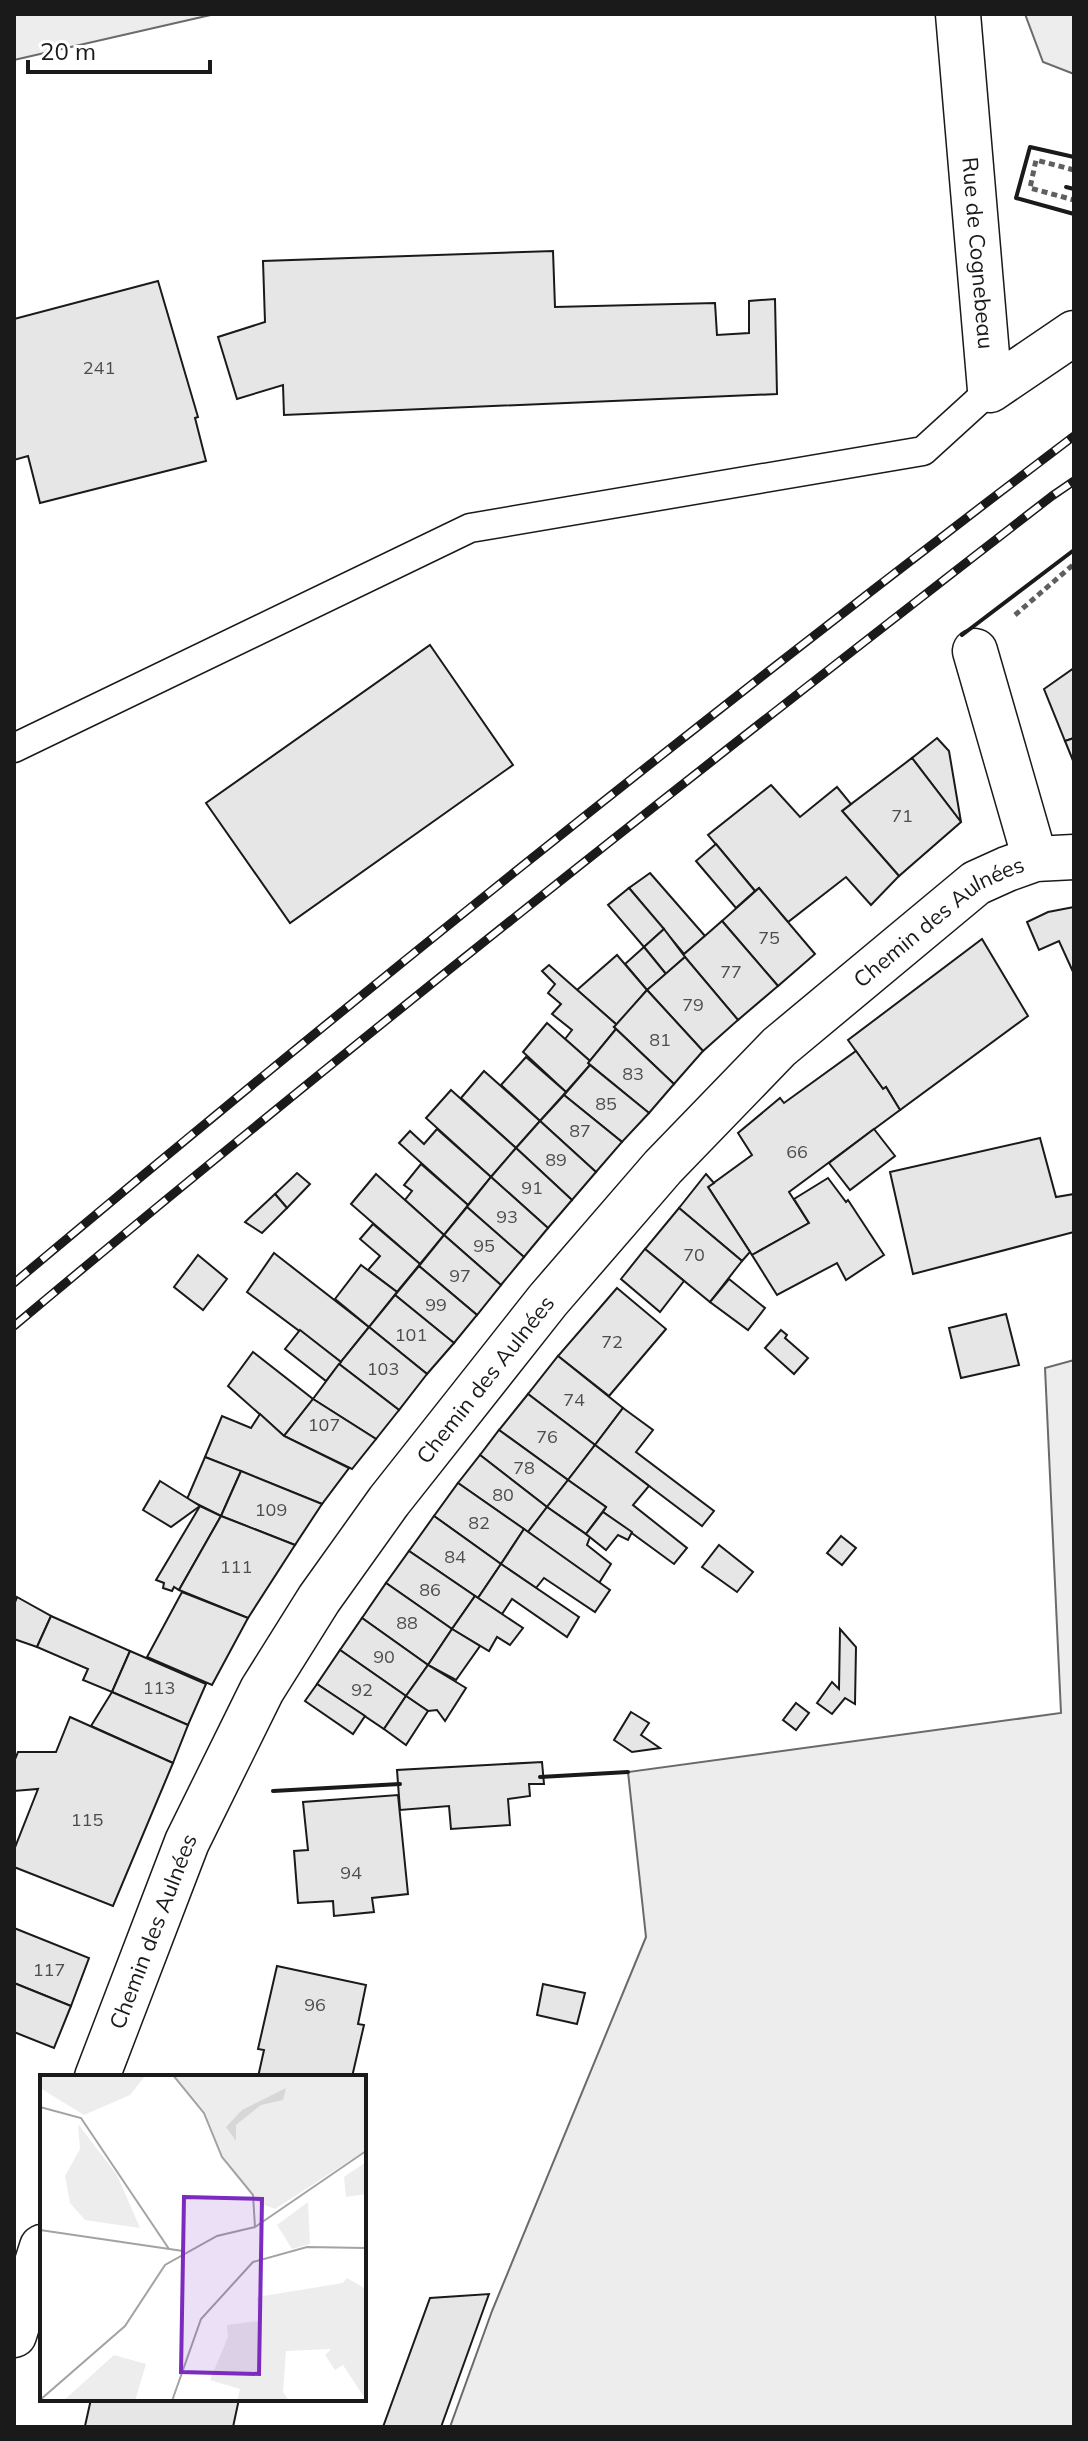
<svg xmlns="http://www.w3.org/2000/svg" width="1088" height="2441" viewBox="0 0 1088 2441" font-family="Mulish,sans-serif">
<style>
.built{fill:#ededed;stroke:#6a6a6a;stroke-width:2}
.building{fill:#e6e6e6;stroke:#1a1a1a;stroke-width:2}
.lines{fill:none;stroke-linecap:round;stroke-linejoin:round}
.service-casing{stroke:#1a1a1a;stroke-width:31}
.minor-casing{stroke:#1a1a1a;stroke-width:47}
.path{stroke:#5f5f5f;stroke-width:5;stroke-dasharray:6 4;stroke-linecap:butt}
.service{stroke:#fff;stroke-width:28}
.minor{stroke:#fff;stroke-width:44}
.rail-casing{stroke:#1a1a1a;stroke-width:9}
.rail{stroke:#fff;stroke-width:6;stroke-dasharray:18;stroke-linecap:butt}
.wall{stroke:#1a1a1a;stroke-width:4}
.labels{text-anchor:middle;stroke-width:6;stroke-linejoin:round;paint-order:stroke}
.number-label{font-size:18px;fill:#4d4d4d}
.street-label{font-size:22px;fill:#1a1a1a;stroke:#fff}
.inset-road{fill:none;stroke:#a3a3a3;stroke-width:2}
.view{fill:#7b2cbf;fill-opacity:0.15;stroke:#7b2cbf;stroke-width:4}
.inset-edge{fill:none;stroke:#1a1a1a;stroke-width:4}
</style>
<rect width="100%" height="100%" fill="#fff"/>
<g class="built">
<path d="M 14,14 L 215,14 L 14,60 Z"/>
<path d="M 1025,14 L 1074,14 L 1074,74 L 1043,62 Z"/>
<path d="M 1074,1360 L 1074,2427 L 450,2427 L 492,2311 L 646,1937 L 628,1772 L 1061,1713 L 1045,1368 Z"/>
</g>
<g class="building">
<path d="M 553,251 L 555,307 L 715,303 L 717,335 L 749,333 L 749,301 L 775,299 L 777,394 L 284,415 L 283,385 L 237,399 L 218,337 L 265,322 L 263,261 Z"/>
<path d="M 158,281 L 198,417 L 195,418 L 206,461 L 40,503 L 28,456 L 14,460 L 14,319 Z"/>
<path d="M 430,645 L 513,765 L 290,923 L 206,803 Z"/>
<path d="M 1074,668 L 1074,738 L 1065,741 L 1044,689 Z"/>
<path d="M 937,738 L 949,751 L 961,822 L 912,758 Z"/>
<path d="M 1074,738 L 1074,763 L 1065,741 Z"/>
<path d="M 912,758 L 961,822 L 899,876 L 842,811 Z"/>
<path d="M 771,785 L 800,817 L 837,787 L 851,804 L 842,811 L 899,876 L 871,905 L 846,877 L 788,922 L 759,888 L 755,891 L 708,835 Z"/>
<path d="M 716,844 L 755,891 L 736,908 L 696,861 Z"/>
<path d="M 650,873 L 705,936 L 684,954 L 629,888 Z"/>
<path d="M 629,888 L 664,929 L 644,947 L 608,905 Z"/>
<path d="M 759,888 L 815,954 L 778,986 L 722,921 Z"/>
<path d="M 1074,907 L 1074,974 L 1059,941 L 1039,950 L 1027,922 L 1048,912 Z"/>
<path d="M 722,921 L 778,986 L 738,1020 L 683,955 Z"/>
<path d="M 664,929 L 685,957 L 666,974 L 644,947 Z"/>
<path d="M 982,939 L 1028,1016 L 900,1110 L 886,1087 L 883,1089 L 848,1040 Z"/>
<path d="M 644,947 L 666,974 L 647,990 L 625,964 Z"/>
<path d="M 617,955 L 647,990 L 617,1025 L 577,990 Z"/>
<path d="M 685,957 L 738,1020 L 703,1051 L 647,990 Z"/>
<path d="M 549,965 L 617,1025 L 614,1027 L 616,1029 L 590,1061 L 565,1039 L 572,1030 L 552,1014 L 561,1004 L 548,993 L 555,984 L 542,971 Z"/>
<path d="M 647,990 L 703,1051 L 674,1084 L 614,1027 Z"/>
<path d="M 547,1023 L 590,1061 L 590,1065 L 566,1092 L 523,1052 Z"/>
<path d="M 616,1029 L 674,1084 L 649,1113 L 588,1063 Z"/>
<path d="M 856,1051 L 883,1089 L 886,1087 L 900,1110 L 789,1192 L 809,1223 L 752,1255 L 708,1187 L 752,1155 L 738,1133 L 780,1098 L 784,1103 Z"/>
<path d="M 526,1057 L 566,1092 L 540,1121 L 501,1085 Z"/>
<path d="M 590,1065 L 649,1113 L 622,1142 L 564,1095 Z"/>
<path d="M 484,1071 L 540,1121 L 516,1148 L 461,1098 Z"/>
<path d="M 451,1090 L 516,1148 L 491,1177 L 426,1118 Z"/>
<path d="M 564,1095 L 622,1142 L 596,1172 L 540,1121 Z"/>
<path d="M 540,1121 L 596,1172 L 572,1200 L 516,1148 Z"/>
<path d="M 437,1129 L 491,1177 L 468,1205 L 399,1143 L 410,1131 L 424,1144 Z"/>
<path d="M 874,1129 L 895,1156 L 850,1190 L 829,1163 Z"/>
<path d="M 1040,1138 L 1056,1197 L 1074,1194 L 1074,1232 L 913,1274 L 890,1172 Z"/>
<path d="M 516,1148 L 572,1200 L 548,1228 L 491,1177 Z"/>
<path d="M 421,1164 L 468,1205 L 444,1235 L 405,1200 L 412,1191 L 404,1185 Z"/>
<path d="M 297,1173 L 310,1184 L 287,1208 L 275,1194 Z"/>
<path d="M 376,1174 L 444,1235 L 420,1264 L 351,1204 Z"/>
<path d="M 706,1174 L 714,1183 L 708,1187 L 750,1252 L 742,1261 L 679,1208 Z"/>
<path d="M 491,1177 L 548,1228 L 524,1257 L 467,1207 Z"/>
<path d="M 828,1178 L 846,1202 L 848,1200 L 884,1255 L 846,1280 L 837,1263 L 777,1295 L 752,1255 L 809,1223 L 794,1199 Z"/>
<path d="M 275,1194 L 287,1208 L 262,1233 L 245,1222 Z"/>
<path d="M 467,1207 L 524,1257 L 501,1285 L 444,1235 Z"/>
<path d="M 679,1208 L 742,1261 L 710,1302 L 645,1249 Z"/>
<path d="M 373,1224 L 420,1264 L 397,1292 L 368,1270 L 380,1256 L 360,1239 Z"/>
<path d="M 444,1235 L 501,1285 L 477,1315 L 419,1266 Z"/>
<path d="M 645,1249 L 684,1281 L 660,1312 L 621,1279 Z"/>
<path d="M 274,1253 L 369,1327 L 341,1362 L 247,1292 Z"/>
<path d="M 198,1255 L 227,1279 L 203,1310 L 174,1287 Z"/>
<path d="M 361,1265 L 397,1292 L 369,1327 L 335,1299 Z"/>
<path d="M 419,1266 L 477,1315 L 454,1343 L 395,1295 Z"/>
<path d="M 729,1279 L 765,1308 L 748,1330 L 710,1302 Z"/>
<path d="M 617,1288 L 666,1329 L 609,1396 L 558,1356 Z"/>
<path d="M 395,1295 L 454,1343 L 427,1374 L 369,1327 Z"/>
<path d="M 1006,1314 L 1019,1365 L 961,1378 L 949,1328 Z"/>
<path d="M 369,1327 L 427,1374 L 399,1410 L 339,1364 Z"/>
<path d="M 300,1330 L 341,1362 L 326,1381 L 285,1349 Z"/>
<path d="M 781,1330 L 787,1335 L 785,1338 L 808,1358 L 794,1374 L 765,1348 Z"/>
<path d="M 253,1352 L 313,1399 L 284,1436 L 228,1386 Z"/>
<path d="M 558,1356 L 623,1408 L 595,1445 L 528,1394 Z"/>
<path d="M 339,1364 L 399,1410 L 376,1439 L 313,1399 Z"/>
<path d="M 528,1394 L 595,1445 L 568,1480 L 499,1430 Z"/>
<path d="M 313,1399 L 376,1439 L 352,1469 L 284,1436 Z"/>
<path d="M 623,1408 L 653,1430 L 636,1452 L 714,1511 L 702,1526 L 595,1445 Z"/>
<path d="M 260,1414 L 284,1436 L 349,1468 L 322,1504 L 205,1457 L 222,1416 L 251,1428 Z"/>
<path d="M 499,1430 L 568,1480 L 547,1507 L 480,1455 Z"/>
<path d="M 595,1445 L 649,1486 L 633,1505 L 687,1548 L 674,1564 L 603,1512 L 606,1507 L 568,1480 Z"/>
<path d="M 480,1455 L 547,1507 L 528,1532 L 458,1483 Z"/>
<path d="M 205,1457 L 241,1471 L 221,1516 L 187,1499 Z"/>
<path d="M 241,1471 L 322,1504 L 295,1545 L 221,1516 Z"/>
<path d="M 568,1480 L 606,1507 L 586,1534 L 547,1507 Z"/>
<path d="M 160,1481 L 200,1506 L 171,1527 L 143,1510 Z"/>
<path d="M 458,1483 L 524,1529 L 501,1564 L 434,1516 Z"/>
<path d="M 200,1506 L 221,1516 L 179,1590 L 174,1587 L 172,1591 L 163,1588 L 164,1583 L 156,1580 Z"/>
<path d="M 547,1507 L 590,1537 L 587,1545 L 611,1564 L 599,1583 L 528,1532 Z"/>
<path d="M 603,1512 L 632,1532 L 628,1540 L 618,1535 L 606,1550 L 586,1534 Z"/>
<path d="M 221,1516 L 295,1545 L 248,1618 L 179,1590 Z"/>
<path d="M 434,1516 L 501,1564 L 478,1598 L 409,1551 Z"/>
<path d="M 524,1529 L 610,1590 L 595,1612 L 544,1578 L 536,1588 L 501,1564 Z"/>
<path d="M 841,1536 L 856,1548 L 842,1565 L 827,1553 Z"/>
<path d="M 719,1545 L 753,1572 L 737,1592 L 702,1567 Z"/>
<path d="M 409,1551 L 475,1596 L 452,1629 L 386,1583 Z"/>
<path d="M 501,1564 L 579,1617 L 567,1637 L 512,1599 L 502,1614 L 478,1598 Z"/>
<path d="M 386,1583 L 452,1629 L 428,1665 L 362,1618 Z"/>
<path d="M 182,1592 L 248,1618 L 212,1685 L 147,1657 Z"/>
<path d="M 475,1596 L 523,1628 L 510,1645 L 497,1637 L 489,1651 L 452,1629 Z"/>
<path d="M 17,1597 L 51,1616 L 37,1647 L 14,1639 L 14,1605 Z"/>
<path d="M 51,1616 L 130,1651 L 112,1692 L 83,1680 L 88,1669 L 37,1647 Z"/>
<path d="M 362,1618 L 428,1665 L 406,1696 L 340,1650 Z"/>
<path d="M 452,1629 L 480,1646 L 456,1680 L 428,1665 Z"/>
<path d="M 840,1629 L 856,1647 L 855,1704 L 845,1698 L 832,1714 L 817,1703 L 832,1682 L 839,1689 Z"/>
<path d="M 340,1650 L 406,1696 L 384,1729 L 317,1684 Z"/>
<path d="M 130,1651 L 206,1684 L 188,1725 L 112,1692 Z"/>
<path d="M 428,1665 L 466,1688 L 445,1721 L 437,1710 L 428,1711 L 406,1696 Z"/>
<path d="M 317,1684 L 365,1716 L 353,1734 L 305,1701 Z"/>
<path d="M 112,1692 L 188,1725 L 173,1763 L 91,1726 Z"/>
<path d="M 406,1696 L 428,1711 L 406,1745 L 384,1729 Z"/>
<path d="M 796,1703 L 809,1713 L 796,1730 L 783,1720 Z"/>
<path d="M 631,1712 L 649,1723 L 641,1735 L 660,1748 L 632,1752 L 614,1740 Z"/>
<path d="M 70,1717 L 173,1763 L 113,1906 L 14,1867 L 14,1850 L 38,1789 L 14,1791 L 14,1762 L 18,1752 L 56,1752 Z"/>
<path d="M 542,1762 L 544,1784 L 529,1784 L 530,1796 L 508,1799 L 510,1825 L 451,1829 L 449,1806 L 400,1810 L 397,1770 Z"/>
<path d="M 398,1795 L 408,1894 L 372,1898 L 374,1912 L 334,1916 L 333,1901 L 298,1903 L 294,1851 L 308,1850 L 303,1802 Z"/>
<path d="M 14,1928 L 89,1958 L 71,2006 L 14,1983 Z"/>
<path d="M 277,1966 L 366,1985 L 358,2024 L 364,2025 L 352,2077 L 258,2077 L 264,2050 L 258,2049 Z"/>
<path d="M 14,1983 L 71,2006 L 54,2048 L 14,2032 Z"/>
<path d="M 543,1984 L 585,1993 L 577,2024 L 537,2015 Z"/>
<path d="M 489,2294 L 441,2427 L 383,2427 L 430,2298 Z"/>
<path d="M 91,2399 L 239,2399 L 233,2427 L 90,2427 L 85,2426 Z"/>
</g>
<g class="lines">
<g class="service-casing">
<path id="service" d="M 14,748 L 470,528 L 923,451 L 990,390"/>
</g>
<g class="minor-casing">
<g id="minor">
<path id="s1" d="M 958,14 L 990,390 L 1074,333"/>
<path d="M 975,651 L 1035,859"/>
<path id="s2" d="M 97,2077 L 187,1842 L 262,1690 L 319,1599 L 389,1501 L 548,1300 L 663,1167 L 779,1047 L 976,883 L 1007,869 L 1035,859 L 1074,857"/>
<path d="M 14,2335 L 42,2247"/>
</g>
</g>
<g class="path">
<path d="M 1074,170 L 1036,160 L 1030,188 L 1074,200"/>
<path d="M 1015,615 L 1074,564"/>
</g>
<use href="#service" class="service"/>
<use href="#minor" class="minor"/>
<g class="rail-casing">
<g id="rail">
<path d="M 14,1283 C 360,992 714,709 1074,436"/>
<path d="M 14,1326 C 354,1041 702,767 1052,496 L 1074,481"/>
</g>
</g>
<use href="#rail" class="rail"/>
<g class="wall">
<path d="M 1074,157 L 1030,147 L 1016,198 L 1074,214"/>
<path d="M 1066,187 L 1074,189"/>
<path d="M 962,635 L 1074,550"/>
<path d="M 540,1777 L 628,1772"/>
<path d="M 273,1791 L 400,1784"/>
</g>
</g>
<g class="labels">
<g class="number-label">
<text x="99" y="374">241</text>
<text x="902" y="822">71</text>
<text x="769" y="944">75</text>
<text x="731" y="978">77</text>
<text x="693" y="1011">79</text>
<text x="660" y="1046">81</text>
<text x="633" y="1080">83</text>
<text x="606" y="1110">85</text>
<text x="580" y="1137">87</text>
<text x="797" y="1158">66</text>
<text x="556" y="1166">89</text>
<text x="532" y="1194">91</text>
<text x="507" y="1223">93</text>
<text x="484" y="1252">95</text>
<text x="694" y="1261">70</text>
<text x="460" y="1282">97</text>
<text x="436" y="1311">99</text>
<text x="411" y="1341">101</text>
<text x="612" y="1348">72</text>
<text x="383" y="1375">103</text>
<text x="574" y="1406">74</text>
<text x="324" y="1431">107</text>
<text x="547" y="1443">76</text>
<text x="524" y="1474">78</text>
<text x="503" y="1501">80</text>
<text x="271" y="1516">109</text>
<text x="479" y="1529">82</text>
<text x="455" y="1563">84</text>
<text x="236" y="1573">111</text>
<text x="430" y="1596">86</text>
<text x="407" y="1629">88</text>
<text x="384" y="1663">90</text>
<text x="159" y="1694">113</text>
<text x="362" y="1696">92</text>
<text x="87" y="1826">115</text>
<text x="351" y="1879">94</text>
<text x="49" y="1976">117</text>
<text x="315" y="2011">96</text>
</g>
<g class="street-label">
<text dy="8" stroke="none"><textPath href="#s1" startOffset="240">Rue de Cognebeau</textPath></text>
<text dy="8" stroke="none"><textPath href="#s2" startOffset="1452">Chemin des Aulnées</textPath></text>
<text dy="8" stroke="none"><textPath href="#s2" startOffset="804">Chemin des Aulnées</textPath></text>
<text dy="8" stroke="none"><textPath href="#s2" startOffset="156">Chemin des Aulnées</textPath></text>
</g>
</g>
<g transform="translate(40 2075)">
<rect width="326" height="326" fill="#fff"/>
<path d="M 0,0 L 106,0 L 90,20 L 44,40 L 0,13 ZM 135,0 L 326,0 L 326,75 L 235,134 L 219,128 L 183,81 L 165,37 ZM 38,49 L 77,100 L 100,153 L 45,145 L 30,128 L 25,101 L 40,74 ZM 326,87 L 326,119 L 306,122 L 304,102 ZM 268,127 L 270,169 L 252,174 L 237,150 ZM 307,203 L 326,214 L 326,325 L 303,290 L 295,295 L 285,280 L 291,274 L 246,276 L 243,317 L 249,326 L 197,326 L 200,314 L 170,305 L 188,262 L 187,250 L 218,246 L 217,222 L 303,208 ZM 74,280 L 106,289 L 95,326 L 23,326 Z" fill="#ededed"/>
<path d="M 246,13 L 243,25 L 221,30 L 196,50 L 196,66 L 186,52 L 202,35 Z" fill="#d7d7d7"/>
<path class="inset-road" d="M 133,0 L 164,38 L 182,82 L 213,120 L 215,152 L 326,76M 0,32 L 41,43 L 129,174M 0,155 L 143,176M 0,325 L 85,251 L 125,190 L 177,161 L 215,152M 132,326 L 161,244 L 213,187 L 267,172 L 326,173"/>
<path class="view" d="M 144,122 L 222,124 L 219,299 L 141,297 Z"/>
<rect width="326" height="326" class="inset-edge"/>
</g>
<rect width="1088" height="2441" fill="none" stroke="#1a1a1a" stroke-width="32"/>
<path d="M28 60v12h182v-12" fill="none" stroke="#1a1a1a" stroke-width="4"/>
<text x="40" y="60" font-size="24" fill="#1a1a1a" stroke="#ffffff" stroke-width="6" paint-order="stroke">20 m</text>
</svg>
